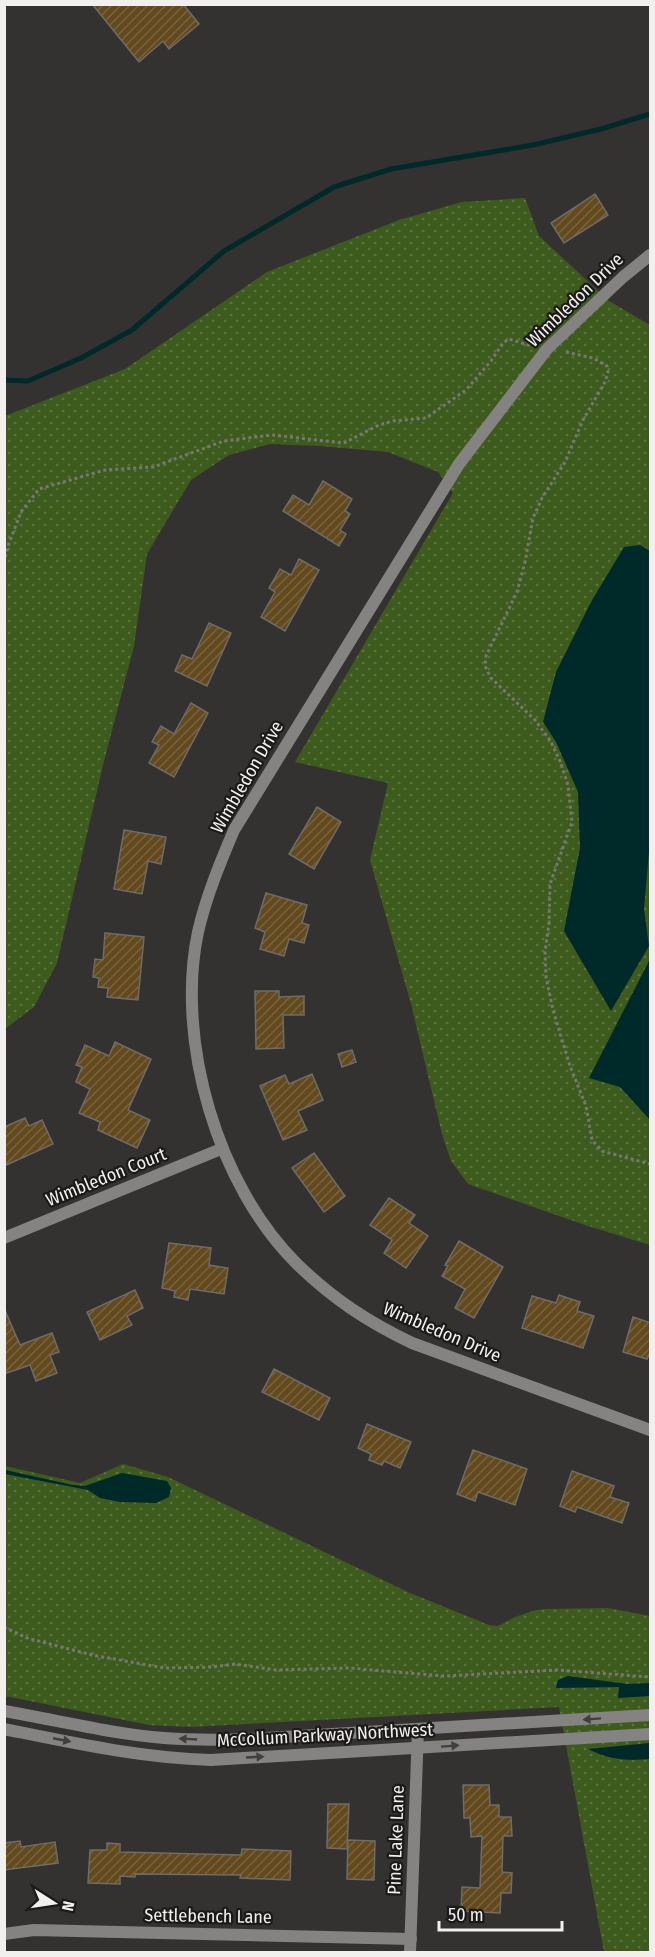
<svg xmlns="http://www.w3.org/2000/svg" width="655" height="1957" viewBox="0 0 655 1957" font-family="'Fira Sans Condensed',sans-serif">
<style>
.grass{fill:url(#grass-dots)}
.water{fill:#002929}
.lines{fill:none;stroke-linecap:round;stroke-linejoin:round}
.stream{stroke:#002929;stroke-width:5}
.building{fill:url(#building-hatch);stroke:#6e6c69;stroke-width:1.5}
.path{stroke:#797775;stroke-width:3;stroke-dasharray:3 3;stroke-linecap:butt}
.minor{stroke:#848382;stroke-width:12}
.tertiary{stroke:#848382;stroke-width:12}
.oneway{fill:#403f3e}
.labels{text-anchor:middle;stroke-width:4.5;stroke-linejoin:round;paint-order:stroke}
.street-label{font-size:18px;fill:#f1f0ee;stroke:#1b1a19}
</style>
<defs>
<pattern id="grass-dots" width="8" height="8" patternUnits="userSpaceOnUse" patternTransform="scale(1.5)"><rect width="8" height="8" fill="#3e5b1e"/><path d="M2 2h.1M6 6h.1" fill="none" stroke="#5a733f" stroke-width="1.8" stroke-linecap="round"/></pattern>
<pattern id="building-hatch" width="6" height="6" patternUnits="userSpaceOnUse" patternTransform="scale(1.5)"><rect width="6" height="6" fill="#62491e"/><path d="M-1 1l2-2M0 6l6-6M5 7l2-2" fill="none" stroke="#79643f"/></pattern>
</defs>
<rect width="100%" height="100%" fill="#343230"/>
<g class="grass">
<path d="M 525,198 L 539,236 L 609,301 L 650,325 L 650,1245 L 585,1225 L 468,1184 L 451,1161 L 442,1134 L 411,1004 L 370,860 L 388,783 L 295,762 L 453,493 L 438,472 L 388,452 L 320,446 L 270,444 L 229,455 L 191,480 L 147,554 L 134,646 L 103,765 L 57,963 L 34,1007 L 5,1029 L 5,416 L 125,369 L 267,272 L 399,220 L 462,202 Z"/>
<path d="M 123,1464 L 168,1477 L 410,1593 L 489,1625 L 498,1626 L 515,1617 L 536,1610 L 547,1609 L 608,1608 L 650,1616 L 650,1952 L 604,1952 L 559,1707 L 190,1727 L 149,1725 L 5,1696 L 5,1466 L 80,1483 Z"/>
</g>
<g class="water">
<path d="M 640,545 L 650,551 L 650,840 L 644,909 L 649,946 L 611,1011 L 564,931 L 580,848 L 578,792 L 556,742 L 543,722 L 556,672 L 591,602 L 624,547 Z"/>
<path d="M 650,959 L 650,1120 L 620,1087 L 589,1078 Z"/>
<path d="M 5,1470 L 73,1485 L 85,1486 L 122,1473 L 167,1481 L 171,1488 L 169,1497 L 156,1503 L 120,1502 L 100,1498 L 88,1490 L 5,1474 Z"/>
<path d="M 568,1676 L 627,1684 L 650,1683 L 650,1696 L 618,1698 L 619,1687 L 556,1688 L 558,1680 Z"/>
<path d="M 650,1743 L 650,1759 C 627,1761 610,1760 588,1749 Z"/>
</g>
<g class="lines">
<path class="stream" d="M 4,380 L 28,381 L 81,358 L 132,330 L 224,251 L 334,187 L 391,169 L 533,145 L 601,129 L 650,114"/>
</g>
<g class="building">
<path d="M 92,4 L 183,4 L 199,24 L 169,49 L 163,41 L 139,62 Z"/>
<path d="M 595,194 L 608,215 L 564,243 L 551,223 Z"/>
<path d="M 323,481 L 352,499 L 345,511 L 350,514 L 340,530 L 346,534 L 339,546 L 283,511 L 293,495 L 309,505 Z"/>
<path d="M 299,559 L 319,570 L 285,631 L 261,617 L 275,592 L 269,588 L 280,569 L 291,575 Z"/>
<path d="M 209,623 L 231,633 L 207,686 L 175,671 L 182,655 L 192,659 Z"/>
<path d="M 191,703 L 208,713 L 174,777 L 149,763 L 159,745 L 152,742 L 161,726 L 174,734 Z"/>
<path d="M 317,807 L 341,822 L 314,869 L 289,854 Z"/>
<path d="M 124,830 L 166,837 L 161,864 L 148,861 L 142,894 L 114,889 Z"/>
<path d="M 266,893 L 307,905 L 302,923 L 309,925 L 304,943 L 289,939 L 284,956 L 260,949 L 265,932 L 255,928 Z"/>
<path d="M 105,933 L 144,937 L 138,1000 L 107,997 L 108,988 L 98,987 L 99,978 L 93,977 L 95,959 L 103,960 Z"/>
<path d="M 255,991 L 279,991 L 279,997 L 304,996 L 304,1015 L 283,1015 L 284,1048 L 256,1049 Z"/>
<path d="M 115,1042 L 151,1059 L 128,1110 L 150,1120 L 137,1148 L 98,1130 L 100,1122 L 79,1113 L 90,1089 L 76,1082 L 82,1067 L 76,1065 L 85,1045 L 109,1056 Z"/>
<path d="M 352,1050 L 356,1062 L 342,1067 L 338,1054 Z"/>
<path d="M 312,1074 L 323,1100 L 298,1111 L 307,1130 L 283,1140 L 260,1086 L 285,1075 L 289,1084 Z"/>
<path d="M 25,1118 L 29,1126 L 42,1120 L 53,1144 L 4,1166 L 4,1127 Z"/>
<path d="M 314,1153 L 345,1196 L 324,1212 L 292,1168 Z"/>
<path d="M 389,1198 L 415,1215 L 409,1223 L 428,1236 L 406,1268 L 384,1253 L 392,1240 L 370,1225 Z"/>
<path d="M 459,1241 L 503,1267 L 474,1318 L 455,1308 L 465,1289 L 442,1276 L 448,1266 L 445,1265 Z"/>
<path d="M 169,1243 L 211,1248 L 209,1265 L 228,1268 L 224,1294 L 190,1289 L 188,1300 L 174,1297 L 175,1291 L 162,1288 Z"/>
<path d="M 135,1290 L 143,1308 L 127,1316 L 132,1325 L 100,1340 L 87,1312 Z"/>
<path d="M 559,1295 L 580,1302 L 577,1311 L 594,1316 L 583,1348 L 522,1328 L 532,1296 L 556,1303 Z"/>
<path d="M 4,1308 L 20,1345 L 52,1333 L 59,1352 L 50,1355 L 57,1373 L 36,1381 L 30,1365 L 4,1374 Z"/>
<path d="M 633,1317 L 651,1323 L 651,1350 L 647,1359 L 623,1352 Z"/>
<path d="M 274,1369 L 330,1398 L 319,1420 L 262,1392 Z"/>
<path d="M 367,1424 L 411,1442 L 400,1468 L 384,1461 L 382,1465 L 369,1460 L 371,1454 L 358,1448 Z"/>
<path d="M 473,1450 L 527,1469 L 515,1505 L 478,1492 L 475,1501 L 457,1494 Z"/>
<path d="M 572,1471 L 614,1486 L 610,1497 L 629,1503 L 622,1523 L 577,1507 L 575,1512 L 560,1506 Z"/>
<path d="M 463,1785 L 489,1785 L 490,1805 L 499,1805 L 499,1817 L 511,1817 L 512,1836 L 503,1836 L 502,1872 L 512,1873 L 511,1893 L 501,1893 L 500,1913 L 461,1911 L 462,1887 L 480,1888 L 482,1836 L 471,1837 L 470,1818 L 464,1818 Z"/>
<path d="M 328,1804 L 349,1804 L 347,1849 L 327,1848 Z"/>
<path d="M 348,1840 L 375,1841 L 374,1880 L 347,1879 Z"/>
<path d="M 20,1841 L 21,1847 L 55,1842 L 58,1863 L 4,1870 L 4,1843 Z"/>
<path d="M 107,1843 L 120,1844 L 120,1852 L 241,1855 L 242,1849 L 291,1851 L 290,1880 L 240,1878 L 241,1875 L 135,1874 L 135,1877 L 120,1876 L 120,1884 L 88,1883 L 90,1850 L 107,1850 Z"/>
</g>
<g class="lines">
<g class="path">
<path d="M 566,352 L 593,358 L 607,366 L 608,372 L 605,382 L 583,420 L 565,462 L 542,498 L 533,518 L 525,562 L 517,592 L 486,656 L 485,666 L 491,678 L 535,720 L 551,742 L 560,761 L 568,785 L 572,822 L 550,884 L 549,923 L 545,952 L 546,977 L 553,1010 L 570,1066 L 586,1106 L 592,1140 L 602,1151 L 650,1164"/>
<path d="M 4,563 L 8,546 L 21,512 L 39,489 L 105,470 L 153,467 L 224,441 L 272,435 L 344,443 L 379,425 L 393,421 L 426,418 L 466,390 L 491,361 L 503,343 L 509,339 L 531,346"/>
<path d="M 4,1627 L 27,1638 L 92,1655 L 164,1668 L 212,1667 L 235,1664 L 276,1670 L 350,1668 L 445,1676 L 557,1670 L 650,1677"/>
</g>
<g class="minor">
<path d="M 650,255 L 623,277 L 547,349 L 459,464 L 234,830 C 220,863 206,897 198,932 C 175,1041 218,1186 297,1264 C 333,1299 368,1322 412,1343 L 650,1430"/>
<path d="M 4,1238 L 221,1149"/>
<path d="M 4,1934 L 34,1930 L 411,1939"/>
<path d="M 410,1952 L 418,1729"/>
</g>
<g class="tertiary">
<path d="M 4,1711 C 57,1720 111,1734 164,1738 C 192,1740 220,1740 248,1739 L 650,1715"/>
<path d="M 4,1729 C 73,1743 141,1758 211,1760 L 650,1734"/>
</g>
</g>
<defs><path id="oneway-solid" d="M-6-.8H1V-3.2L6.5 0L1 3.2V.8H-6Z" transform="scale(1.5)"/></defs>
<g class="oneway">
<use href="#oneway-solid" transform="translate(592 1719) rotate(176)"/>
<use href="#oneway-solid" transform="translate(188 1739) rotate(-177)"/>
<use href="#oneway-solid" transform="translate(62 1740) rotate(11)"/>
<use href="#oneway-solid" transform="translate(450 1746) rotate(-4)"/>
<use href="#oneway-solid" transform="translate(255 1757) rotate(-3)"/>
</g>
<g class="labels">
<g class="street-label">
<text transform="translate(575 300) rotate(-44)" y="6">Wimbledon Drive</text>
<text transform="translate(247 777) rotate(-60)" y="6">Wimbledon Drive</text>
<text transform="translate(106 1177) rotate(-22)" y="6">Wimbledon Court</text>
<text transform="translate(442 1332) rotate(23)" y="6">Wimbledon Drive</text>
<text transform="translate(325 1735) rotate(-3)" y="6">McCollum Parkway Northwest</text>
<text transform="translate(396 1840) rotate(-88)" y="6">Pine Lake Lane</text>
<text transform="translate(208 1916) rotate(1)" y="6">Settlebench Lane</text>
</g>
</g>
<rect width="655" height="1957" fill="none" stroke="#f1f0ee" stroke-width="12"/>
<g transform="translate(54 1903) rotate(102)" stroke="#1b1a19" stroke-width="4.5" paint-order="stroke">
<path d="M0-4.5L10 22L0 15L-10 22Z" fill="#f1f0ee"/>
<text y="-9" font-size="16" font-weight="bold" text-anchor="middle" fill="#f1f0ee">N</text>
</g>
<path d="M439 1921v9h123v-9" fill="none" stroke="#f1f0ee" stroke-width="3"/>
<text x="448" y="1921" font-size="18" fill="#f1f0ee" stroke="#1b1a19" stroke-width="4.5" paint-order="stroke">50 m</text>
</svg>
